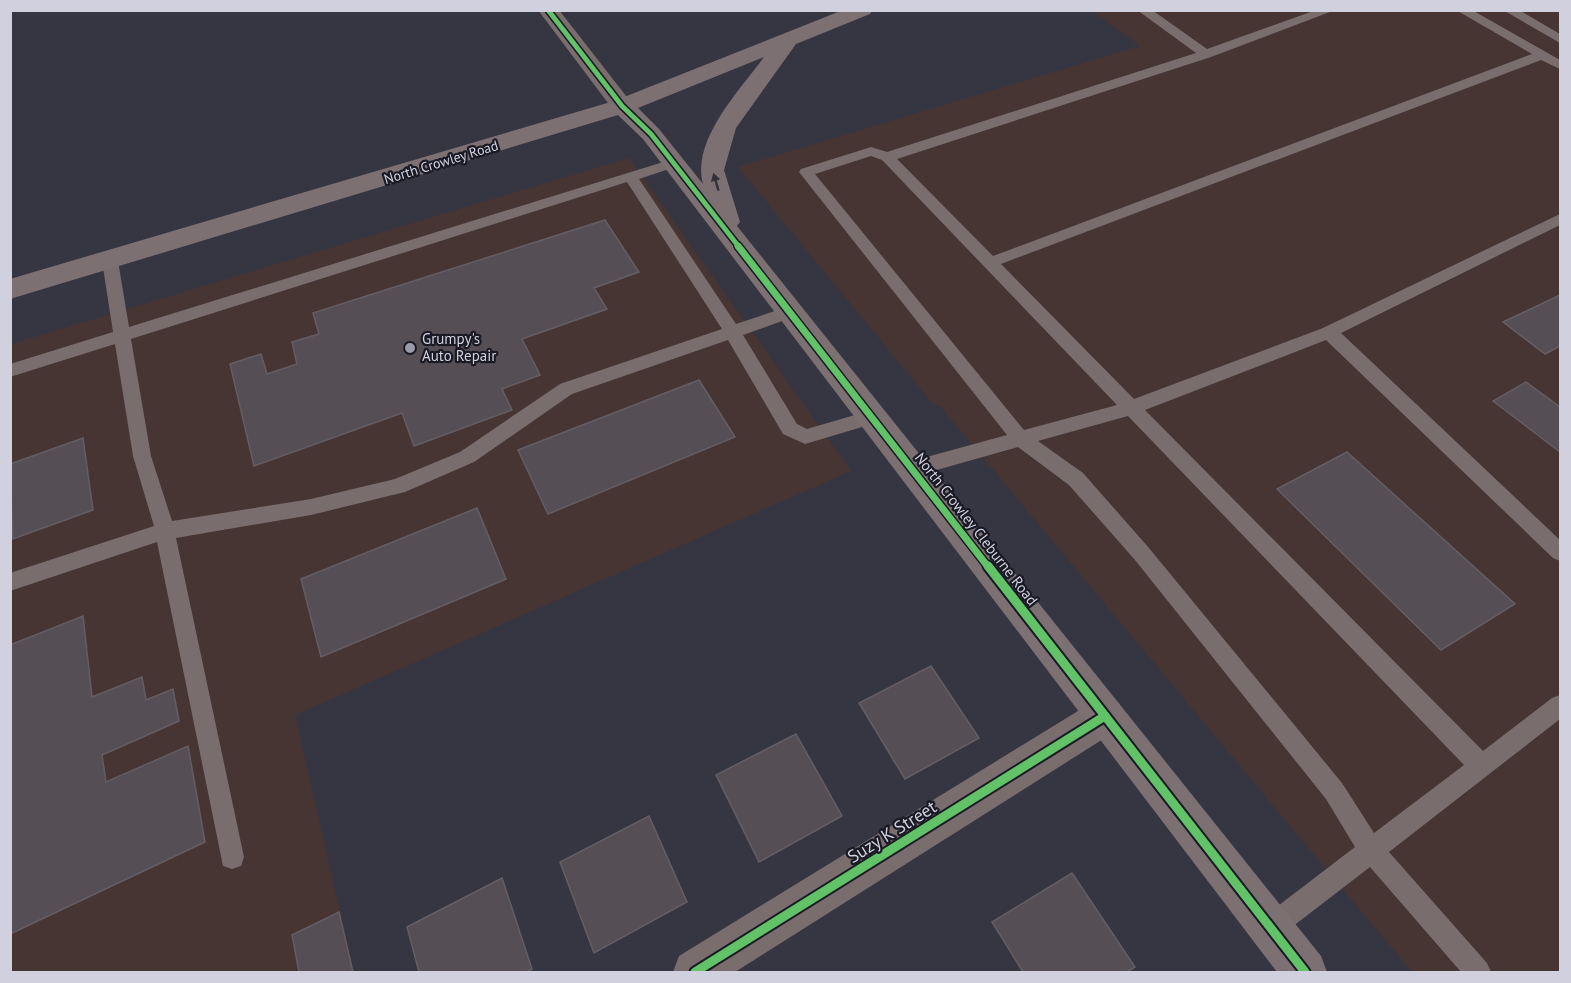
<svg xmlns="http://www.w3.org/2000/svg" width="1571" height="983" viewBox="0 0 1571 983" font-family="'PT Sans',sans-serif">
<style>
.industrial{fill:#473534}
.building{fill:#554f55;stroke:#645e64;stroke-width:1.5}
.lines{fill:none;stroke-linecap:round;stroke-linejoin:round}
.lane{fill:#796d6d;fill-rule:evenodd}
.street{fill:#796d6d;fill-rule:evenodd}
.secondary{fill:#7c7072;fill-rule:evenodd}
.cycleway-far2-casing{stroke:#1a1a25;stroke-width:8}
.cycleway-far1-casing{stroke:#1a1a25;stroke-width:10}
.cycleway-casing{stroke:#1a1a25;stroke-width:13}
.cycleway-far2{stroke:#61c268;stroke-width:5}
.cycleway-far1{stroke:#61c268;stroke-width:7}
.cycleway{stroke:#61c268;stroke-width:9}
.oneway{fill:#323038}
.poi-dot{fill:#9a9aa8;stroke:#1a1a25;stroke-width:2}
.labels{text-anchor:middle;stroke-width:4.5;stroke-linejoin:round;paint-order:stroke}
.far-street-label{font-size:14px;fill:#d0d0df;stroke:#1a1a25}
.poi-label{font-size:15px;fill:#d0d0df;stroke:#1a1a25;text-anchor:start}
.street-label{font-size:15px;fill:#d0d0df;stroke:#1a1a25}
.near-street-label{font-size:18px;fill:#d0d0df;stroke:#1a1a25}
</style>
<rect width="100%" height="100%" fill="#363642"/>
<g class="industrial">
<path d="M 1093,11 L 1560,11 L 1560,972 L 1412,972 L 940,406 L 934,405 L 738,167 L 1140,46 Z"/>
<path d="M 629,158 L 851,471 L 295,715 L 354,972 L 11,972 L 11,344 Z"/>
</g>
<g class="building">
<path d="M 605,220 L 639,272 L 594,288 L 607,309 L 522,339 L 540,375 L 502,389 L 512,410 L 414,446 L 402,413 L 254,466 L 230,364 L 261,354 L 267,374 L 297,364 L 292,342 L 319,334 L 313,313 Z"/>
<path d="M 1560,295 L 1560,346 L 1545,354 L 1503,322 Z"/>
<path d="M 699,380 L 735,437 L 548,514 L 518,450 Z"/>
<path d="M 1526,382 L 1560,407 L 1560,452 L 1493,401 Z"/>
<path d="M 83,438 L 93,510 L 13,539 L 10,464 Z"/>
<path d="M 1347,452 L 1515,604 L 1441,650 L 1277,489 Z"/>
<path d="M 477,508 L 506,579 L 321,657 L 301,579 Z"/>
<path d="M 83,616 L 92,697 L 142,677 L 146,700 L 173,689 L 179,721 L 102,755 L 106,782 L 188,746 L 205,842 L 10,934 L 10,645 Z"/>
<path d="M 931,666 L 979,738 L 905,779 L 859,703 Z"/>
<path d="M 796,734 L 842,816 L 759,862 L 716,775 Z"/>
<path d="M 649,816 L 687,902 L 594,953 L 560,862 Z"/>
<path d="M 1072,873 L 1135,967 L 1127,972 L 1023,972 L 992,922 Z"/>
<path d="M 502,878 L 532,969 L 526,972 L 419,972 L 407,927 Z"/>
<path d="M 339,912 L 353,972 L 299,972 L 292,935 Z"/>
</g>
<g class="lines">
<g class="lane">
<path d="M 1137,10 L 1152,10 L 1207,49 L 1316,10 L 1335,10 L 1211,57 L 897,159 L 993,256 L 1532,54 L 1456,10 L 1472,10 L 1560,60 L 1560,69 L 1541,60 L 1001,264 L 1134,399 L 1323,328 L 1560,214 L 1560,225 L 1341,333 L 1560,540 L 1560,561 L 1553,558 L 1326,340 L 1145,410 L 1483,751 L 1552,698 L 1560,695 L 1560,719 L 1389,852 L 1487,963 L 1491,972 L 1461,972 L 1370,867 L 1279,937 L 1270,941 L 1261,937 L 1257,928 L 1261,919 L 1355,847 L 1326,799 L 1135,560 L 1069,485 L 1018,447 L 912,477 L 905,474 L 902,469 L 905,464 L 912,461 L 1007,435 L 799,172 L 801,169 L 871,147 L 887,152 L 1196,53 ZM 871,156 L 882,160 L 1117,405 L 1024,430 L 815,174 ZM 1128,416 L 1464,765 L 1374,833 L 1342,783 L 1149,548 L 1083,473 L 1038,441 Z"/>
<path d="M 1503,10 L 1519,10 L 1560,34 L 1560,43 Z"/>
<path d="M 673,159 L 680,163 L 678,166 L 639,179 L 736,324 L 790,306 L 798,312 L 796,316 L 743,335 L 797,424 L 807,429 L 872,410 L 879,412 L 881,417 L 879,422 L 805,444 L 783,434 L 728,340 L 572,394 L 474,462 L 405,492 L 311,515 L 176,538 L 244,857 L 241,866 L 232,869 L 223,866 L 157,542 L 10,591 L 10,573 L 154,526 L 133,456 L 115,344 L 10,377 L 10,364 L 113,332 L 102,261 L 104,257 L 116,257 L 118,261 L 129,327 ZM 627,182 L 722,329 L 560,384 L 460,452 L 395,479 L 311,499 L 172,521 L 151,456 L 131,339 Z"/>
</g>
<g class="street">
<path d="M 538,10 L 559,10 L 630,101 L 634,106 L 630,111 L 614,111 Z"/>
<path d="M 1105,697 L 1119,703 L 1124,716 L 1119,729 L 735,972 L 673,972 L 679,956 L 1091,703 Z"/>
</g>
<path class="secondary" d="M 843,10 L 873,10 L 870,14 L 796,44 L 736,128 L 724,170 L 740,222 L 737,226 L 1321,956 L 1327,972 L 1277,972 L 643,139 L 618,115 L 10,299 L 10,279 L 614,101 ZM 764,57 C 740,90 691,140 703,184 L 659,129 L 638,108 Z"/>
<g class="cycleway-far2-casing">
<path id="cycleway-far2" d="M 548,10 L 622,106 L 651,134 L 739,247"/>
</g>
<g class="cycleway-far1-casing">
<path id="cycleway-far1" d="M 738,246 L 989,568"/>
</g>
<g class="cycleway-casing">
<g id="cycleway">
<path d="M 988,566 L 1305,972"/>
<path d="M 695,972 L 1105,716"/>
</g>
</g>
<use href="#cycleway-far2" class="cycleway-far2"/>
<use href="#cycleway-far1" class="cycleway-far1"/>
<use href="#cycleway" class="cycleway"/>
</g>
<defs><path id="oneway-solid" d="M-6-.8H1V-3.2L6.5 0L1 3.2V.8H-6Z" transform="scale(1.5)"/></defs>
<use class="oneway" href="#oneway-solid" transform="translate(716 182) rotate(-106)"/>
<circle class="poi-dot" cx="410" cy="348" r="6"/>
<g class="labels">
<g class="far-street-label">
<text transform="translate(441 162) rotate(-17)" y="5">North Crowley Road</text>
</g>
<g class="poi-label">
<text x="422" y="344">Grumpy's<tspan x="422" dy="17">Auto Repair</tspan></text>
</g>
<g class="street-label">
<text transform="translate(976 529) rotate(52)" y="5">North Crowley Cleburne Road</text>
</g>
<g class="near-street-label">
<text transform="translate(892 832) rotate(-32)" y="6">Suzy K Street</text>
</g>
</g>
<rect width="1571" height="983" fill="none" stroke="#d0d0df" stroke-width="24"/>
</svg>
